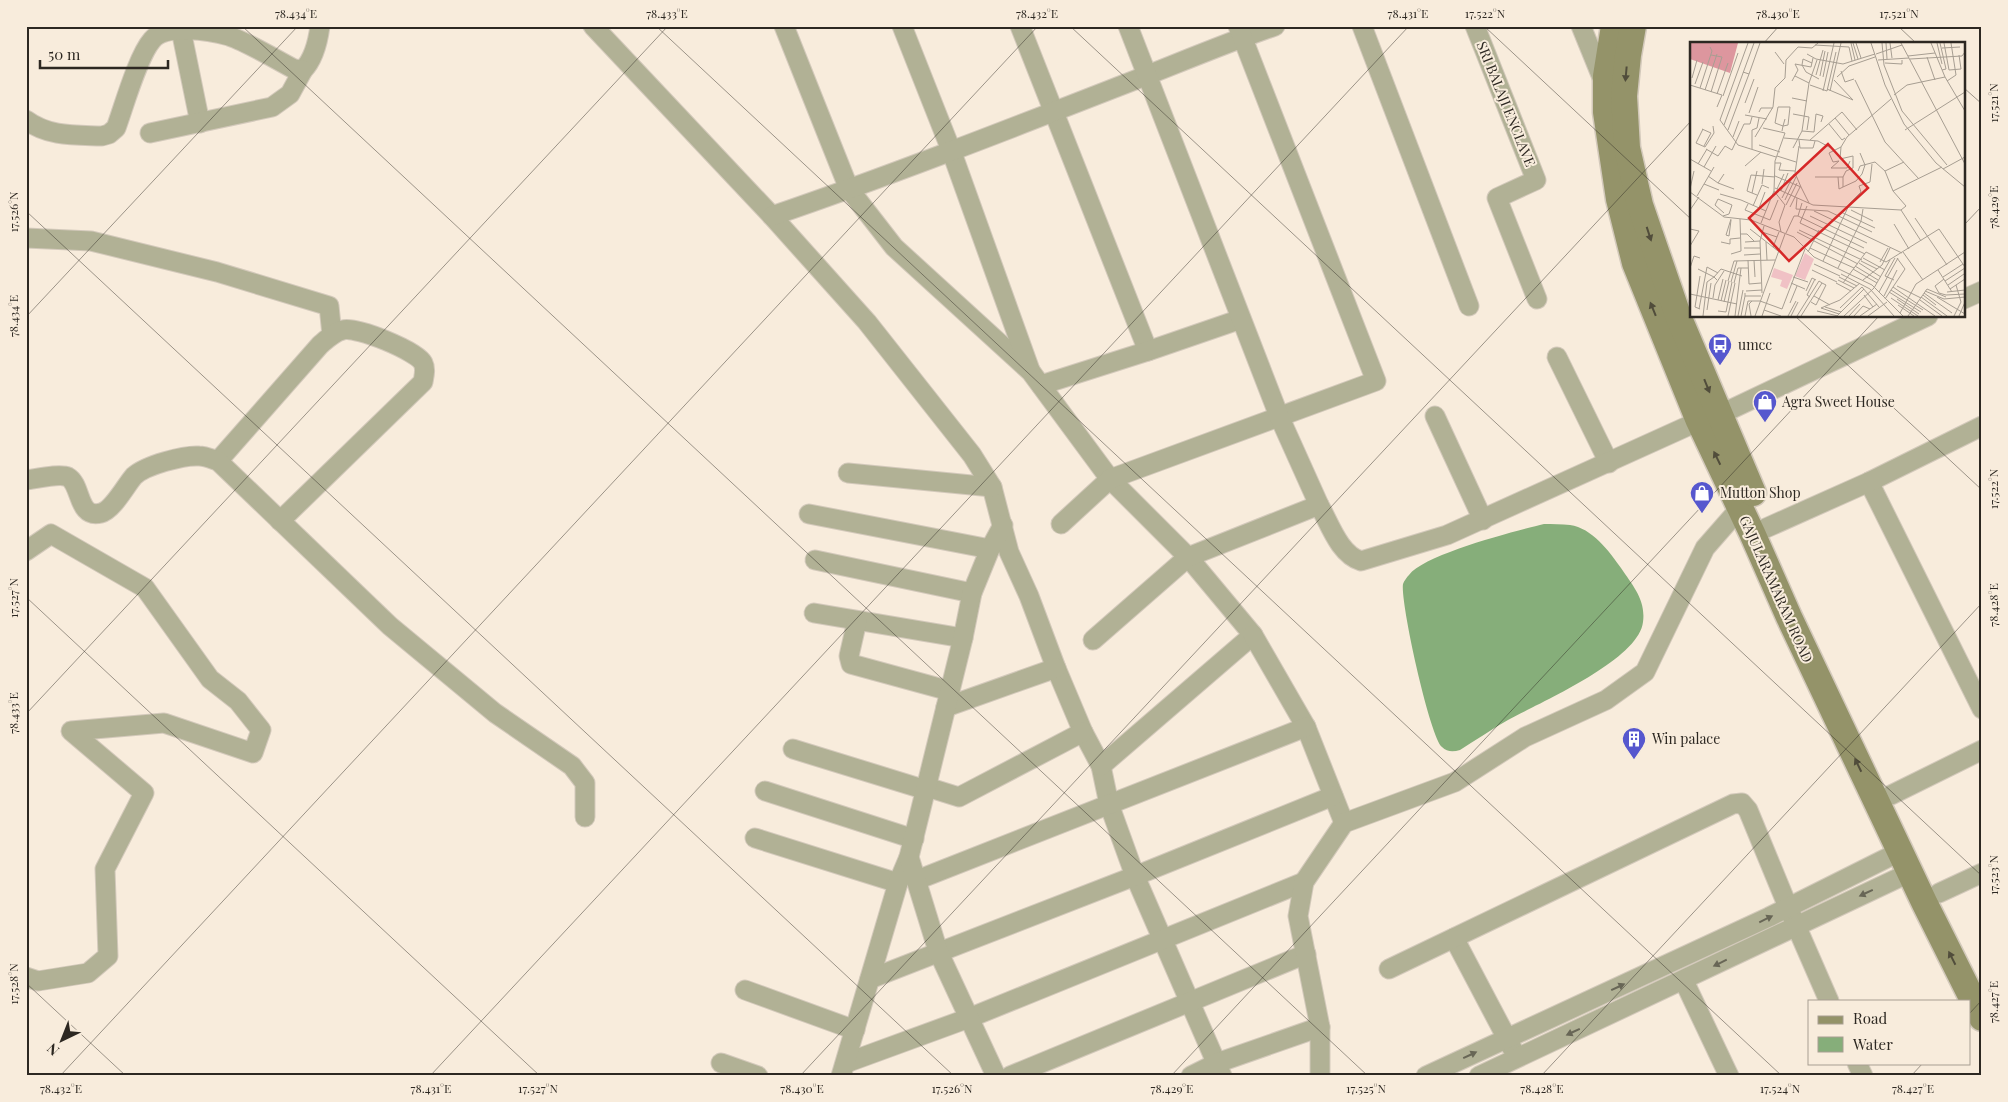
<svg xmlns="http://www.w3.org/2000/svg" width="2008" height="1102" viewBox="0 0 2008 1102" font-family="'Playfair Display',serif">
<style>
.water{fill:#86ae7a}
.lines{fill:none;stroke-linecap:round;stroke-linejoin:round}
.street-casing{stroke:#d3c9bb;stroke-width:21}
.secondary-casing{stroke:#d3c9bb;stroke-width:29}
.street{stroke:#b1b195;stroke-width:19}
.secondary{stroke:#949369;stroke-width:26}
.oneway{fill:#514d3b}
.oneway2{fill:#686656}
.ticks{fill:none;stroke:#2d2822;stroke-width:1;stroke-opacity:0.45}
.labels{text-anchor:middle;stroke-width:4;stroke-linejoin:round;paint-order:stroke}
.street-label{font-size:14px;fill:#2d2822;stroke:#f8ecdc}
.poi-label{font-size:14px;fill:#2d2822;stroke:#f8ecdc;text-anchor:start}
.inset-road{fill:none;stroke:#a79e92;stroke-width:1}
.view{fill:#d62828;fill-opacity:0.15;stroke:#d62828;stroke-width:2.5}
.inset-edge{fill:none;stroke:#2d2822;stroke-width:2.5}
.neatline{fill:none;stroke:#2d2822;stroke-width:2}
.ticks-label{font-size:12px;text-anchor:middle;fill:#2d2822}
</style>
<rect width="100%" height="100%" fill="#f8ecdc"/>
<path class="water" d="M 1544,524 C 1552,524 1562,524 1570,525 C 1592,528 1609,551 1621,568 C 1633,586 1646,600 1643,622 C 1639,660 1539,703 1508,720 C 1492,729 1476,740 1460,750 C 1453,752 1447,752 1442,747 C 1430,737 1400,602 1403,584 C 1404,581 1407,577 1409,575 C 1425,554 1516,531 1544,524 Z"/>
<g class="lines">
<g class="street-casing">
<g id="street">
<path d="M 593,26 L 772,216 L 867,322 L 972,455 L 992,487 L 1009,552 L 1029,596 L 1056,668 L 1083,732 L 1101,766 L 1109,804 L 1135,876 L 1222,1076"/>
<path d="M 784,26 L 849,189 L 894,247 L 1031,372 L 1110,479 L 1188,557 L 1253,635 L 1101,766"/>
<path d="M 902,26 L 951,150 L 1030,370"/>
<path d="M 1020,26 L 1148,351"/>
<path d="M 1362,26 L 1469,306"/>
<path d="M 1475,26 L 1536,180 L 1497,198 L 1537,299"/>
<path d="M 1581,26 L 1605,85"/>
<path d="M 181,30 L 200,123"/>
<path d="M 26,120 C 49,137 75,135 102,136 L 109,134 L 116,128 C 124,106 138,56 152,40 C 165,23 211,31 229,36 C 247,42 275,59 294,69 L 303,70 C 314,59 318,41 320,26"/>
<path d="M 150,133 L 272,107 L 290,94 L 303,70"/>
<path d="M 772,216 C 886,177 999,133 1112,89 C 1167,68 1220,45 1275,26"/>
<path d="M 26,238 L 91,241 L 217,272 L 329,306 L 332,335"/>
<path d="M 1964,299 L 1982,291"/>
<path d="M 1557,357 L 1609,463"/>
<path d="M 1041,385 L 1148,351 L 1241,319"/>
<path d="M 1719,415 L 1928,316"/>
<path d="M 1435,416 L 1483,520"/>
<path d="M 218,461 L 320,345 C 327,339 334,332 343,330 C 356,326 417,351 423,363 C 426,369 424,376 423,382 L 280,521"/>
<path d="M 848,473 L 992,487"/>
<path d="M 26,480 C 35,479 60,473 68,477 C 82,485 77,519 101,513 C 113,510 126,485 134,476 C 146,465 184,455 199,456 C 205,456 212,459 218,461 L 390,626 L 495,713 L 572,766 L 585,783 L 585,817"/>
<path d="M 1869,482 L 1982,709"/>
<path d="M 1319,505 C 1330,524 1339,554 1361,561 L 1447,535 L 1699,421"/>
<path d="M 809,514 L 990,549"/>
<path d="M 1061,524 L 1110,479 L 1376,381 L 1238,26"/>
<path d="M 1766,528 L 1869,482 L 1982,426"/>
<path d="M 26,551 L 51,534 L 145,588 L 210,679 L 238,701 L 261,730 L 253,753 L 164,723 L 71,731 L 144,793 L 105,869 L 108,956 L 88,973 L 38,981 L 26,977"/>
<path d="M 815,560 L 972,593"/>
<path d="M 814,613 L 963,638"/>
<path d="M 857,621 L 849,656 L 851,664 L 950,691"/>
<path d="M 1253,635 L 1306,727 L 1344,823"/>
<path d="M 1093,640 L 1188,557 L 1319,505 L 1279,416 L 1128,26"/>
<path d="M 946,707 L 1056,668"/>
<path d="M 793,749 L 926,790"/>
<path d="M 927,787 L 959,797 L 1083,732"/>
<path d="M 765,791 L 914,839"/>
<path d="M 1891,795 L 1982,750"/>
<path d="M 755,838 L 898,883"/>
<path d="M 917,880 L 1306,727"/>
<path d="M 1939,893 L 1982,873"/>
<path d="M 1454,938 L 1512,1048"/>
<path d="M 1389,969 L 1733,804 L 1742,803 L 1748,810 L 1788,907 L 1829,1001"/>
<path d="M 870,979 L 1135,876 L 1333,796"/>
<path d="M 1684,981 L 1729,1076"/>
<path d="M 745,990 L 855,1030"/>
<path d="M 721,1063 L 758,1076"/>
<path d="M 846,1063 L 969,1018 L 1304,882"/>
<path d="M 1857,1063 L 1863,1076"/>
<path d="M 841,1076 L 898,883 L 909,857"/>
<path d="M 996,1076 L 938,951 L 909,857 L 963,638 L 972,593 L 990,549 L 1003,525"/>
<path d="M 1010,1076 L 1306,954"/>
<path d="M 1191,1076 L 1217,1063 L 1320,1027"/>
<path d="M 1320,1076 L 1320,1027 L 1298,916 L 1304,882 L 1344,823 L 1455,782 L 1525,737 L 1606,700 L 1645,672 L 1705,548 L 1740,508"/>
<path d="M 1426,1076 L 1769,917 L 1901,851"/>
<path d="M 1479,1076 L 1911,872"/>
</g>
</g>
<g class="secondary-casing">
<g id="secondary">
<path d="M 1614,26 L 1606,76 L 1606,112 L 1619,199 L 1635,263 L 1699,421 L 1752,533 L 1789,617 L 1924,902 L 1982,1018"/>
<path d="M 1633,26 L 1628,55 L 1624,96 L 1627,148 L 1640,205 L 1679,318 L 1753,493"/>
</g>
</g>
<use href="#street" class="street"/>
<use href="#secondary" class="secondary"/>
</g>
<defs><path id="oneway-solid" d="M-6-.8H1V-3.2L6.5 0L1 3.2V.8H-6Z" transform="scale(1.25)"/></defs>
<g class="oneway">
<use href="#oneway-solid" transform="translate(1626 74) rotate(95)"/>
<use href="#oneway-solid" transform="translate(1649 234) rotate(72)"/>
<use href="#oneway-solid" transform="translate(1653 309) rotate(-112)"/>
<use href="#oneway-solid" transform="translate(1707 386) rotate(68)"/>
<use href="#oneway-solid" transform="translate(1717 458) rotate(-116)"/>
<use href="#oneway-solid" transform="translate(1858 765) rotate(-116)"/>
<use href="#oneway-solid" transform="translate(1952 958) rotate(-117)"/>
</g>
<g class="oneway2">
<use href="#oneway-solid" transform="translate(1866 893) rotate(155)"/>
<use href="#oneway-solid" transform="translate(1766 919) rotate(-26)"/>
<use href="#oneway-solid" transform="translate(1720 963) rotate(154)"/>
<use href="#oneway-solid" transform="translate(1618 987) rotate(-25)"/>
<use href="#oneway-solid" transform="translate(1573 1032) rotate(155)"/>
<use href="#oneway-solid" transform="translate(1470 1055) rotate(-25)"/>
</g>
<path class="ticks" d="M 242,26 L 1368,1076M 656,26 L 1782,1076M 1070,26 L 1982,876M 1484,26 L 1692,220M 1898,26 L 1917,44M 1763,44 L 1779,26M 1964,88 L 1982,104M 26,211 L 954,1076M 1964,225 L 1982,206M 1795,316 L 1982,490M 26,317 L 298,26M 26,597 L 540,1076M 26,714 L 668,26M 26,983 L 126,1076M 1969,1014 L 1982,1000M 60,1076 L 1038,26M 430,1076 L 1409,26M 800,1076 L 1692,120M 1171,1076 L 1879,316M 1541,1076 L 1982,603M 1911,1076 L 1923,1063"/>
<defs>
<g id="bus-pin" transform="scale(1.25)"><path d="M0 17L-7.5 6A9.5 9.5 0 1 1 7.5 6Z" fill="#5657ce" stroke="#f8ecdc"/><path d="M-5-6H5V4H4V6H2V4H-2V6H-4V4H-5ZM-3.5-4V0h7V-4ZM-3.5 1.2v1.5H-2V1.2ZM2 1.2v1.5H3.5V1.2Z" fill="#fff"/></g>
<g id="shop-pin" transform="scale(1.25)"><path d="M0 17L-7.5 6A9.5 9.5 0 1 1 7.5 6Z" fill="#5657ce" stroke="#f8ecdc"/><path d="M-5-2.5h2.3a2.7 3.5 0 0 1 5.4 0H5L5.5 6h-11ZM-1.5-2.5h3a1.5 2.3 0 0 0-3 0Z" fill="#fff"/></g>
<g id="building-pin" transform="scale(1.25)"><path d="M0 17L-7.5 6A9.5 9.5 0 1 1 7.5 6Z" fill="#5657ce" stroke="#f8ecdc"/><path d="M-4-6H4V6H1V3H-1V6H-4ZM-2.5-4.3h1.7v1.8h-1.7ZM.8-4.3h1.7v1.8H.8ZM-2.5-1h1.7V.8h-1.7ZM.8-1h1.7V.8H.8Z" fill="#fff"/></g>
</defs>
<g fill-rule="evenodd">
<use href="#bus-pin" x="1720" y="345"/>
<use href="#shop-pin" x="1765" y="402"/>
<use href="#shop-pin" x="1702" y="493"/>
<use href="#building-pin" x="1634" y="739"/>
</g>
<g class="labels">
<g class="street-label">
<text transform="translate(1506 104) rotate(68)" y="5">SRI BALAJI ENCLAVE</text>
<text transform="translate(1776 589) rotate(66)" y="5">GAJULARAMARAM ROAD</text>
</g>
<g class="poi-label">
<text x="1738" y="350">umcc</text>
<text x="1782" y="407">Agra Sweet House</text>
<text x="1720" y="498">Mutton Shop</text>
<text x="1652" y="744">Win palace</text>
</g>
</g>
<g transform="translate(1690 42)">
<rect width="275" height="275" fill="#f8ecdc"/>
<path d="M 115,211 L 124,217 L 115,238 L 105,234 ZM 84,226 L 103,233 L 97,247 L 90,244 L 92,238 L 81,235 Z" fill="#f0c1c5"/>
<path d="M 0,1 L 48,1 L 40,31 L 0,17 Z" fill="#dd969e"/>
<path class="inset-road" d="M 58,1 L 30,78 L 48,103 L 86,115M 161,1 L 165,18M 163,1 L 168,17M 166,1 L 171,16M 181,1 L 195,43 L 214,82 L 246,121 L 275,145M 192,1 L 194,23 L 212,69 L 257,123M 196,1 L 197,17M 200,1 L 202,16M 211,1 L 275,122M 241,1 L 255,35 L 275,69M 247,1 L 252,22M 250,1 L 256,27 L 252,28M 254,1 L 259,28 L 271,27 L 269,13M 125,3 L 159,5 L 162,19M 252,6 L 270,5M 85,10 L 94,22M 117,12 L 126,17 L 153,22 L 185,12M 186,12 L 212,3M 218,14 L 245,11M 237,15 L 245,38M 220,17 L 272,14 L 275,10M 188,18 L 219,16M 122,21 L 113,17 L 112,23 L 116,30 L 129,37M 195,21 L 212,22 L 212,18M 151,29 L 155,40 L 164,37M 59,32 L 70,1M 126,33 L 133,8M 105,34 L 119,41M 130,34 L 135,9M 133,35 L 138,10M 147,35 L 159,24 L 185,15M 2,36 L 7,18M 165,38 L 195,100 L 229,137M 102,39 L 108,28 L 105,22 L 121,25 L 123,16M 257,39 L 266,33 L 261,1M 5,42 L 13,20M 0,43 L 32,53 L 27,65M 120,43 L 137,49 L 146,10M 10,46 L 22,9 L 20,5M 137,47 L 163,58 L 144,38M 15,48 L 27,12M 133,49 L 144,1M 140,49 L 151,1M 21,50 L 32,15 L 21,13M 27,52 L 38,21M 204,53 L 217,43 L 255,35M 33,54 L 48,11M 102,56 L 117,59M 55,61 L 64,37M 69,70 L 71,66 L 83,66M 59,71 L 68,45M 103,72 L 119,75 L 117,88M 55,73 L 77,77M 145,76 L 159,93M 139,82 L 152,98 L 155,96M 34,83 L 64,1M 73,86 L 95,91 L 85,119 L 84,149 L 95,163 L 89,180 L 91,190M 12,87 L 21,91 L 14,104M 13,87 L 6,101 L 15,105 L 24,91 L 23,84M 38,88 L 59,32 L 53,30M 215,88 L 275,50M 92,89 L 93,84 L 98,83 L 100,65 L 88,65 L 85,81 L 93,84 L 95,77M 112,89 L 124,90 L 126,72 L 133,74 L 131,80M 43,95 L 49,79M 65,95 L 83,65 L 85,46 L 95,36 L 96,18 L 108,5 L 122,6 L 128,1M 94,96 L 128,99 L 141,106M 109,98 L 110,106 L 123,106 L 125,99M 120,98 L 152,70 L 167,88M 69,103 L 90,110M 109,104 L 105,131 L 111,145M 103,106 L 112,89 L 119,41 L 127,18M 16,107 L 28,114 L 35,104 L 42,108 L 54,82 L 60,82 L 62,75M 62,107 L 62,88 L 67,86 L 69,76M 87,114 L 106,120M 0,117 L 21,129M 160,119 L 157,126 L 141,126 L 149,119 L 143,120 L 139,111 L 151,105 L 157,95 L 201,57M 85,121 L 91,121 L 89,128 L 105,129M 8,122 L 17,107M 55,124 L 71,110M 14,125 L 26,104M 253,127 L 275,115M 168,129 L 170,124 L 185,120 L 195,129M 18,134 L 28,141 L 34,132M 85,134 L 111,145 L 119,161M 125,135 L 153,135 L 156,129 L 163,126 L 163,114 L 150,117 L 151,105M 148,135 L 149,147 L 153,145 L 153,135M 28,141 L 44,147M 14,142 L 29,148M 72,142 L 74,127M 153,145 L 166,139 L 172,132 L 175,123 L 170,111M 85,146 L 123,163 L 211,168 L 216,164 L 203,149 L 195,129 L 214,120M 0,147 L 4,129M 87,147 L 94,132M 91,149 L 98,131M 203,149 L 252,125M 0,150 L 34,175 L 61,178 L 104,195 L 124,215 L 182,243 L 213,274M 62,151 L 67,129M 30,152 L 51,158M 67,153 L 57,149 L 61,133 L 85,135M 7,154 L 24,125M 92,156 L 104,132M 107,156 L 106,167 L 138,169 L 182,190M 51,158 L 76,169M 95,158 L 106,135M 112,161 L 108,174 L 174,206M 58,162 L 55,168 L 80,178 L 88,158M 96,163 L 107,141M 63,164 L 72,143 L 79,146M 117,164 L 110,181 L 175,212M 100,165 L 110,145M 69,166 L 75,150M 0,168 L 9,155M 161,168 L 183,179M 211,168 L 231,199M 124,169 L 212,211M 151,170 L 185,186M 33,174 L 39,172 L 42,163 L 28,157 L 25,163 L 34,171M 120,174 L 177,201M 225,176 L 257,223M 41,177 L 36,193 L 39,194 L 41,178M 71,181 L 84,149M 204,182 L 219,207M 0,187 L 9,189 L 0,204M 60,187 L 88,209M 109,188 L 172,218M 72,190 L 87,195M 107,190 L 168,222M 96,191 L 104,174 L 108,174M 50,192 L 57,192 L 64,199M 31,200 L 40,202 L 40,197 L 50,196M 55,200 L 70,199M 76,200 L 77,218M 83,205 L 89,190M 54,206 L 70,206M 120,206 L 164,226M 118,210 L 129,188M 213,210 L 233,238M 41,212 L 51,209 L 50,177M 54,213 L 70,212M 173,216 L 195,228M 58,218 L 59,242 L 71,241M 64,218 L 65,235M 133,219 L 160,161 L 171,150 L 169,144 L 180,140 L 182,122M 171,219 L 187,227M 190,220 L 198,206M 169,221 L 191,235M 124,222 L 150,234M 165,224 L 188,238M 0,226 L 4,214 L 10,216M 148,226 L 171,179 L 173,167M 8,227 L 24,235 L 31,227 L 52,234M 163,227 L 187,241M 122,228 L 147,240M 248,228 L 262,250M 151,232 L 180,247 L 204,274M 103,235 L 118,240M 149,235 L 167,244M 253,235 L 273,222M 254,237 L 245,244 L 249,251 L 256,253 L 275,252M 148,238 L 164,246M 173,238 L 192,223 L 200,206M 204,238 L 195,234 L 205,216M 38,239 L 44,219 L 85,218M 255,239 L 275,226M 41,240 L 47,219M 44,241 L 48,226 L 58,226M 101,241 L 115,247M 146,241 L 161,249M 153,241 L 176,210 L 196,220 L 249,187 L 275,225M 258,243 L 274,232M 207,244 L 231,256M 203,245 L 245,274M 260,247 L 275,237M 201,248 L 233,268M 56,249 L 72,248M 116,249 L 122,236 L 126,238M 235,249 L 254,257 L 275,255M 189,250 L 208,216M 199,250 L 231,270M 257,250 L 275,248M 55,251 L 55,254 L 71,254M 72,251 L 70,199 L 74,184M 234,251 L 262,271M 0,252 L 47,262M 174,253 L 183,265M 233,253 L 246,263M 124,254 L 140,263M 194,254 L 207,228M 120,255 L 117,253 L 125,237M 231,255 L 257,274M 247,255 L 275,272M 23,256 L 25,243 L 34,229M 201,256 L 228,274M 195,257 L 215,227 L 207,216M 207,257 L 229,272M 28,258 L 33,237M 230,258 L 252,274M 31,259 L 36,238M 34,260 L 39,239M 121,260 L 126,263 L 136,243 L 132,241M 100,261 L 107,244M 208,263 L 224,274M 135,265 L 151,270M 131,266 L 150,258 L 170,241M 131,266 L 149,272M 150,266 L 172,245 L 189,265M 9,267 L 17,225 L 28,231M 10,267 L 5,265 L 10,234M 17,268 L 21,241M 74,268 L 91,274M 28,269 L 36,270 L 42,240M 127,269 L 148,274M 210,271 L 226,242 L 275,210M 13,274 L 17,240 L 24,235 L 27,238M 38,274 L 45,241M 45,274 L 51,226M 48,274 L 53,248M 51,274 L 55,254M 55,274 L 58,259 L 70,259 L 92,267 L 115,207M 61,274 L 59,262 L 62,259M 65,274 L 95,192M 72,274 L 80,251M 98,274 L 106,259M 101,274 L 108,260M 107,274 L 129,239M 111,274 L 132,241 L 129,239M 147,274 L 174,247M 154,274 L 184,246 L 200,218M 159,274 L 170,262M 164,274 L 173,264 L 180,267M 170,274 L 187,262M 178,274 L 197,260M 218,274 L 237,247 L 256,255M 264,274 L 271,260 L 266,243M 269,274 L 275,260"/>
<path class="view" d="M 138,102 L 178,146 L 99,219 L 59,176 Z"/>
<rect width="275" height="275" class="inset-edge"/>
</g>
<rect width="2008" height="1102" fill="none" stroke="#f8ecdc" stroke-width="55"/>
<rect x="1808" y="1000" width="162" height="65" fill="#f8ecdc" stroke="#a79e92"/>
<rect x="1818" y="1016" width="25" height="8" fill="#949369" stroke="#a79e92"/>
<text x="1853" y="1024" font-size="15" fill="#2d2822">Road</text>
<rect x="1818" y="1037" width="25" height="15" fill="#86ae7a" stroke="#a79e92"/>
<text x="1853" y="1050" font-size="15" fill="#2d2822">Water</text>
<g transform="translate(62 1040) rotate(223)" stroke="#f8ecdc" stroke-width="4" paint-order="stroke">
<path d="M0-4L9 19L0 12L-9 19Z" fill="#2d2822"/>
<text y="-8" font-size="14" font-weight="bold" text-anchor="middle" fill="#2d2822">N</text>
</g>
<path d="M40 60v8h128v-8" fill="none" stroke="#2d2822" stroke-width="2.5"/>
<text x="48" y="60" font-size="15" fill="#2d2822" stroke="#f8ecdc" stroke-width="4" paint-order="stroke">50 m</text>
<rect x="28" y="28" width="1952" height="1046" class="neatline"/>
<g class="ticks-label">
<text x="296" y="18">78.434°E</text>
<text x="667" y="18">78.433°E</text>
<text x="1037" y="18">78.432°E</text>
<text x="1408" y="18">78.431°E</text>
<text x="1485" y="18">17.522°N</text>
<text x="1778" y="18">78.430°E</text>
<text x="1899" y="18">17.521°N</text>
<text transform="translate(1994 103) rotate(-90)" y="4">17.521°N</text>
<text transform="translate(1994 207) rotate(-90)" y="4">78.429°E</text>
<text transform="translate(14 212) rotate(-90)" y="4">17.526°N</text>
<text transform="translate(14 316) rotate(-90)" y="4">78.434°E</text>
<text transform="translate(1994 489) rotate(-90)" y="4">17.522°N</text>
<text transform="translate(14 598) rotate(-90)" y="4">17.527°N</text>
<text transform="translate(1994 605) rotate(-90)" y="4">78.428°E</text>
<text transform="translate(14 713) rotate(-90)" y="4">78.433°E</text>
<text transform="translate(1994 875) rotate(-90)" y="4">17.523°N</text>
<text transform="translate(14 984) rotate(-90)" y="4">17.528°N</text>
<text transform="translate(1994 1002) rotate(-90)" y="4">78.427°E</text>
<text x="61" y="1093">78.432°E</text>
<text x="431" y="1093">78.431°E</text>
<text x="538" y="1093">17.527°N</text>
<text x="802" y="1093">78.430°E</text>
<text x="952" y="1093">17.526°N</text>
<text x="1172" y="1093">78.429°E</text>
<text x="1366" y="1093">17.525°N</text>
<text x="1542" y="1093">78.428°E</text>
<text x="1780" y="1093">17.524°N</text>
<text x="1913" y="1093">78.427°E</text>
</g>
</svg>
